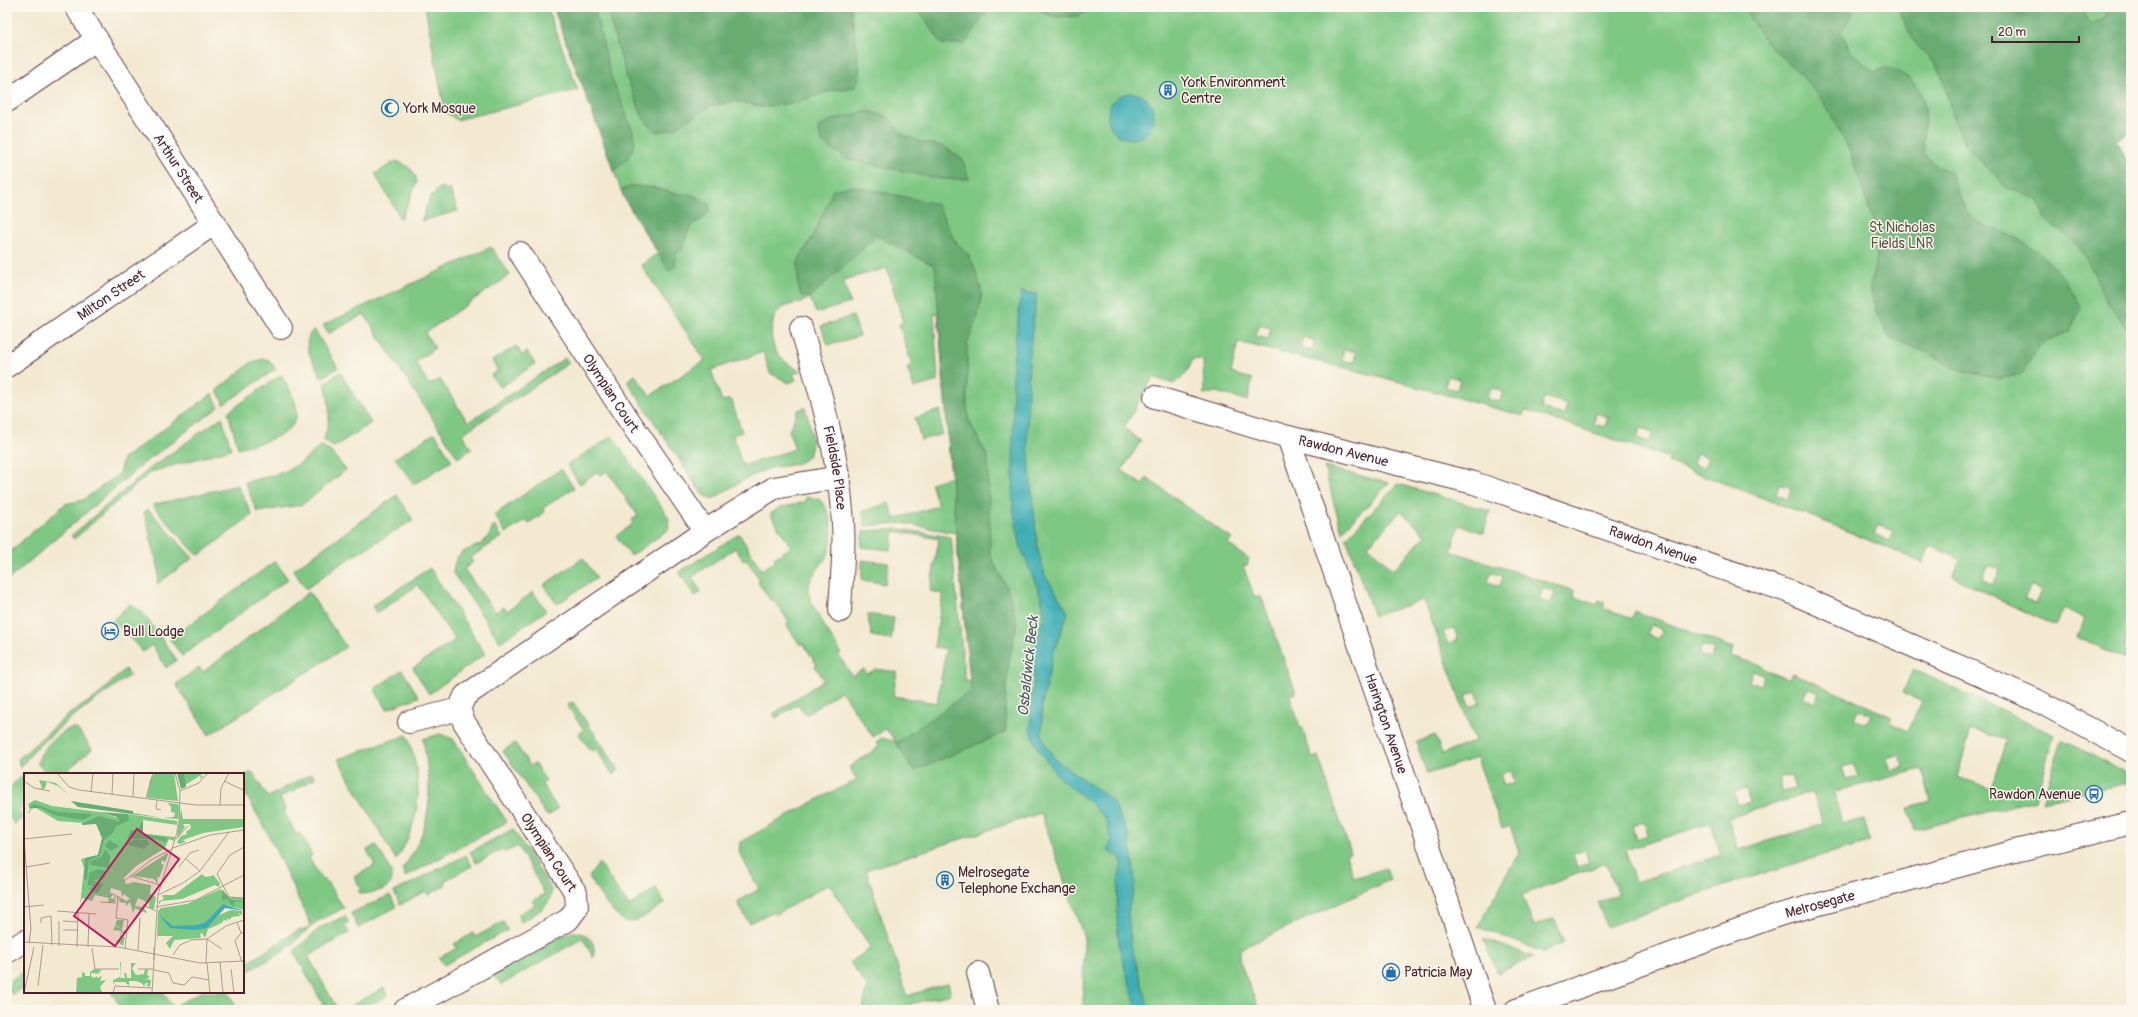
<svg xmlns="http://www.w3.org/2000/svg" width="2138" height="1017" viewBox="0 0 2138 1017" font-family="Pangolin,sans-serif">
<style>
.green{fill:#7fc884;stroke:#647458;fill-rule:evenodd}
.forest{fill:#67ac72;stroke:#58664e}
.water{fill:#3badb3;stroke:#42666f}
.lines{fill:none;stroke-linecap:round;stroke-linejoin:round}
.minor-casing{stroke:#633d44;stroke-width:24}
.tertiary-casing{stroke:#633d44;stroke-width:24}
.minor{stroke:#fff;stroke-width:22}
.tertiary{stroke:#fff;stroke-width:22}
.labels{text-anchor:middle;stroke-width:3;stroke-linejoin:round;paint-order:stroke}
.poi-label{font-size:14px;fill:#4a1f2b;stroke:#fbf7ec;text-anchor:start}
.street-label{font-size:14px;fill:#4a1f2b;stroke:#fbf7ec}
.park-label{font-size:14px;fill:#5a5246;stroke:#fbf7ec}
.water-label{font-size:15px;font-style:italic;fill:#445861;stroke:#fbf7ec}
.inset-road{fill:none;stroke:#af988f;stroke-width:1}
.view{fill:#c2185b;fill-opacity:0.15;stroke:#c2185b;stroke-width:2}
.inset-edge{fill:none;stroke:#4a1f2b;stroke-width:2}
</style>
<rect width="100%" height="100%" fill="#fbf7ec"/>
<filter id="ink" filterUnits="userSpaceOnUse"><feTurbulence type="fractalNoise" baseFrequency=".025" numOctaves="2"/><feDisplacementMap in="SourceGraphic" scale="8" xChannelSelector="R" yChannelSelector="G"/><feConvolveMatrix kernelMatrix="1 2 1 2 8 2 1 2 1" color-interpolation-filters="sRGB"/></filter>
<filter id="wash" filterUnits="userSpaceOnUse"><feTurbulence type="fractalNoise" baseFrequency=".012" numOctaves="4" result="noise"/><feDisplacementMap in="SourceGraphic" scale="16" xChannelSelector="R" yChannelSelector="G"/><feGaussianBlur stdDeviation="0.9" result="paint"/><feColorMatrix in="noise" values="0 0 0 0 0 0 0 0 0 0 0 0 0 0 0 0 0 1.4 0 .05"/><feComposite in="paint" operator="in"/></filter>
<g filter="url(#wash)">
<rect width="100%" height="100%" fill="#f3e9d1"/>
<g class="green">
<path d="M 425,7 L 547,7 L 578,90 L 457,120 L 445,112 Z"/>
<path d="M 553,7 L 2131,7 L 2116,140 L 2131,169 L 2131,635 L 2124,649 L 2129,651 L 2125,660 L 2077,636 L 2085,619 L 2064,608 L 2055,626 L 1953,577 L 1960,559 L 1930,546 L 1923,563 L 1818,519 L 1668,462 L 1670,458 L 1525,410 L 1523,416 L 1512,413 L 1378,376 L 1238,342 L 1231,373 L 1252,379 L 1248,401 L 1216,392 L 1204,395 L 1203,360 L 1193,359 L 1185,375 L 1173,384 L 1153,377 L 1124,428 L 1141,441 L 1122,470 L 1142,485 L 1147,478 L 1232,539 L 1228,544 L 1249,559 L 1247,565 L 1243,566 L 1255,598 L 1261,596 L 1296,693 L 1290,695 L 1300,727 L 1302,727 L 1312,758 L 1318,756 L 1351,853 L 1346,855 L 1354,878 L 1386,868 L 1390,880 L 1240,949 L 1240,962 L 1259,1010 L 1083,1010 L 1084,938 L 1041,813 L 866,870 L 907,996 L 948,983 L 951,994 L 910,1004 L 911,1010 L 863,1010 L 867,986 L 850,962 L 871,948 L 829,884 L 775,915 L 774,911 L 749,923 L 737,902 L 759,889 L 739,852 L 740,842 L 822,797 L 857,780 L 849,767 L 879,747 L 876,742 L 882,738 L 896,742 L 886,729 L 873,737 L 841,691 L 806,715 L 798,704 L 776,718 L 773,714 L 824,680 L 815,666 L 817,665 L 803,643 L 800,645 L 786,624 L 789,622 L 774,600 L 771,601 L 758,582 L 760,580 L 746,559 L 743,560 L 735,548 L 692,577 L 701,592 L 695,596 L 679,572 L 739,534 L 762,570 L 775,561 L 774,558 L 791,547 L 770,514 L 779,508 L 806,502 L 806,497 L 819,499 C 833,511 835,539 827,556 C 820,569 807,577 809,593 C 811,608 833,639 841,653 L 838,654 L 852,676 L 864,669 L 867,674 L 876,669 L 897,672 L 893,696 L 937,703 L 946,649 L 934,647 L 943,594 L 930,591 L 939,539 L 894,531 L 891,550 L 861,547 L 863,531 L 900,529 L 951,537 L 965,680 L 970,681 L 956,533 L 902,523 L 864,526 L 863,511 L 889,503 L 894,519 L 938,506 L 931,483 L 951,477 L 938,313 L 934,314 L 938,381 L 914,388 L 907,368 L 912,366 L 899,324 L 903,322 L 887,268 L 843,280 L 850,303 L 816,313 L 810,298 C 802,304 789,303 781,309 C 777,311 774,318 773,322 C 767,346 779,361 801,371 L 793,374 L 796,380 L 789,383 L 770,373 L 763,352 L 711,370 L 722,401 L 731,399 L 742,432 L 733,435 L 743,466 L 795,449 L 789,431 L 798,410 L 805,407 C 808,421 817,443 808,456 C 801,467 780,465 768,469 C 749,476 733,486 716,497 L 712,499 L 702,494 L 627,381 L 635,375 L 650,396 L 705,360 L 641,265 L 658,253 L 624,198 ZM 1259,325 L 1271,328 L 1268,339 L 1256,336 ZM 1303,337 L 1315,341 L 1312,351 L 1300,348 ZM 1344,349 L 1356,352 L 1354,363 L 1341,360 ZM 1448,376 L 1460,379 L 1457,390 L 1445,387 ZM 1491,388 L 1503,391 L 1500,402 L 1487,399 ZM 1544,397 L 1567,404 L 1564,415 L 1541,408 ZM 1596,413 L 1608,417 L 1605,427 L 1594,424 ZM 1641,428 L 1653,432 L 1649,442 L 1637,438 ZM 1697,453 L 1708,458 L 1704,468 L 1693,464 ZM 1779,484 L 1791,488 L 1788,499 L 1776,495 ZM 1878,525 L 1894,531 L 1890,541 L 1874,534 ZM 1989,565 L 2000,570 L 1993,585 L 1982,579 ZM 2031,585 L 2042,591 L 2035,604 L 2024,599 Z"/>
<path d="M 396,161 C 407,165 415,170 417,182 L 401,219 L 375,174 Z"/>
<path d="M 441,187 L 450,190 L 458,211 L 421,221 L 431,196 Z"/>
<path d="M 491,247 L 510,275 L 425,333 L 435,348 L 415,362 L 429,385 L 440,379 L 468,422 L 565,358 L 569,363 L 462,434 L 472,449 L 458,458 L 364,314 L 328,334 L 323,325 Z"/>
<path d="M 853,316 L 860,336 L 828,345 L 821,326 Z"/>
<path d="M 314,329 L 338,368 L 322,378 C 315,363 298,343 314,329 Z"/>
<path d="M 516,346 L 522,355 L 527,352 L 535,364 L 500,388 L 491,375 L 498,370 L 492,361 Z"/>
<path d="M 263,359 L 269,360 L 276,369 L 224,404 L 217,390 L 252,362 Z"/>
<path d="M 340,372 L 371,423 L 334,447 L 323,440 C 332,420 330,404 325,383 Z"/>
<path d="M 281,375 C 285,382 290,389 293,397 C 310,435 263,442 238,448 L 228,412 Z"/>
<path d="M 212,394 L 219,407 L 144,463 L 9,579 L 7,577 L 7,554 L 65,504 L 83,500 L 119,474 L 123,459 Z"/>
<path d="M 940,410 L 942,434 L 921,440 L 915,418 Z"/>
<path d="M 222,417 L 231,449 L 151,472 L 74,539 L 71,536 L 149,469 Z"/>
<path d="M 435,433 L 452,461 L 414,484 L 395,458 Z"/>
<path d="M 612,436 L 669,518 L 668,530 L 631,556 L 616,536 L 633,524 L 631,520 L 638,516 L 607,471 L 600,475 L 597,472 L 580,484 L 567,465 Z"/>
<path d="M 320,445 L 331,452 L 346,470 L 302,505 L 257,512 L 245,482 C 278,474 296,472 320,445 Z"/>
<path d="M 1324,467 L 1389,483 L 1342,532 Z"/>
<path d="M 561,469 L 574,488 L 543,508 L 545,512 L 529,523 L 526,520 L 506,533 L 494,515 Z"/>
<path d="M 1398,484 L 1490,511 L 1484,533 L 1459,525 L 1451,551 L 1575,591 L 1574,597 L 1597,605 L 1599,600 L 1605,602 L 1603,608 L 1632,619 L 1635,611 L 1733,648 L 1731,656 L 1762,666 L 1767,671 L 1789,680 L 1792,673 L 1892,717 L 1889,722 L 1908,731 L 1922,701 L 1903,692 L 1913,669 L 2054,735 L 2035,800 L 1915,830 L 1908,808 L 1931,802 L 1922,769 L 1834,792 L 1842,824 L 1864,819 L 1870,842 C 1781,866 1694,895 1607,927 L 1597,902 L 1618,894 L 1606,863 L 1522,895 L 1534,926 L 1554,918 L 1564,943 L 1543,952 L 1478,927 L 1519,852 L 1510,826 L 1502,829 L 1477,758 L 1427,774 L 1416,742 L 1435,735 L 1442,754 L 1475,741 L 1424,600 L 1374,616 L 1346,538 ZM 1401,511 L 1426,535 L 1393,570 L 1368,546 ZM 1491,572 L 1503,576 L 1500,586 L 1488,582 ZM 1543,588 L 1555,592 L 1551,603 L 1539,599 ZM 1651,625 L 1662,629 L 1659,639 L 1647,635 ZM 1454,628 L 1458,640 L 1448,644 L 1443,632 ZM 1702,645 L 1714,649 L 1710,659 L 1699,655 ZM 1752,671 L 1764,675 L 1761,686 L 1749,682 ZM 1808,688 L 1819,693 L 1815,703 L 1803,698 ZM 1476,691 L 1480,703 L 1470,707 L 1465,696 ZM 1859,709 L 1871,714 L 1866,724 L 1855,719 ZM 1971,729 L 2006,740 L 1991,788 L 1957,777 ZM 1899,754 L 1903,767 L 1891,771 L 1887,758 ZM 1854,764 L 1858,777 L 1846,780 L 1842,767 ZM 1511,771 L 1515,782 L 1504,786 L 1500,774 ZM 1791,776 L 1795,789 L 1783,792 L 1779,779 ZM 1746,789 L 1750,802 L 1738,805 L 1734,792 ZM 1813,792 L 1823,824 L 1738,850 L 1728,818 ZM 1644,822 L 1648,835 L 1636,839 L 1632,826 ZM 1711,823 L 1721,855 L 1635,882 L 1625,850 ZM 1585,850 L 1589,863 L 1577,867 L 1573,854 Z"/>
<path d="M 238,485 L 252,515 L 198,556 L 152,505 Z"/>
<path d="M 397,495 L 413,520 L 337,566 L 306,589 L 293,570 Z"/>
<path d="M 148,509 L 193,558 L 157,584 L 159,570 L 144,512 Z"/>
<path d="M 494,525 L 502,537 L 470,558 L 473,562 L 464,569 L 495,612 L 504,607 L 507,611 L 533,592 L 546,611 L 500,642 L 453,573 C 455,544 473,554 486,539 C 490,535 492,529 494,525 Z"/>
<path d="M 583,558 L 597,578 L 557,604 L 544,585 Z"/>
<path d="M 862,560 L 889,563 L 885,584 L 862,580 Z"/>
<path d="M 275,561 L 288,579 L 182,656 L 170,639 Z"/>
<path d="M 430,568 L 485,654 L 429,694 L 413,668 L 455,640 L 418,585 L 376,613 L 372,606 Z"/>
<path d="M 309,592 L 346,647 L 209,735 L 176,684 L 199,667 L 203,672 Z"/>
<path d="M 131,603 L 138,611 L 140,609 L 177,660 L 166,668 L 152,645 L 143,652 L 113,620 Z"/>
<path d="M 867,614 L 894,618 L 891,640 L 872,636 Z"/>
<path d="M 125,669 L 130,675 L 72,717 L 34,750 L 20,768 L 18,759 L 69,714 L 96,697 Z"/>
<path d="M 402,670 L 419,697 L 387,709 L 374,689 Z"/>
<path d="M 573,702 L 619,770 L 613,775 L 596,749 L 591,751 L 579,734 L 584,730 L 567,705 Z"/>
<path d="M 73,728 L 78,730 L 92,749 L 63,774 L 47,774 L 38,764 C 37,752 61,729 73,728 Z"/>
<path d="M 440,734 L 453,739 L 507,822 L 405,877 L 402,870 C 435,823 432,793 423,739 Z"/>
<path d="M 407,735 C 424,780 422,820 396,860 L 338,759 Z"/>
<path d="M 2062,740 L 2131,775 L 2129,783 L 2042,801 Z"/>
<path d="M 515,743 L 530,766 L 534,763 L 546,781 L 542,784 L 558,809 L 547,816 L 503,751 Z"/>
<path d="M 252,772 L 268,797 L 312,773 L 315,778 L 280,798 L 286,810 L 284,812 L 297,835 L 300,833 L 312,855 L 309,858 L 322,880 L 325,879 L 344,908 L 316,922 L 284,951 L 243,974 L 245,979 L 243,980 L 243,966 L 300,929 L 302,931 L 311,925 L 264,826 L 243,790 L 243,776 Z"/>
<path d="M 25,776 L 25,805 L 18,811 L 23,817 L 15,824 L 7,816 L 7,790 L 20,777 Z"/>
<path d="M 513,829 L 551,889 C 553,907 534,914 521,922 L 517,915 L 535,905 L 532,901 L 545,894 L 518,846 L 505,852 L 503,849 L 476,863 L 470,852 Z"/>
<path d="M 376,845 C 392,872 407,889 362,894 L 358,891 L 361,889 L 354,877 L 375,865 L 367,850 Z"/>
<path d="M 466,855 L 472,866 L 444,881 L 446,885 L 428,895 L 426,891 L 400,905 L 394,892 Z"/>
<path d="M 599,863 L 629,906 L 656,888 L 665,903 C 656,908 641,921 630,922 C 614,922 597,889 589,877 Z"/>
<path d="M 390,895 L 396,907 L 358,928 L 351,913 Z"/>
<path d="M 345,916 L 349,923 L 345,926 L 349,933 L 308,956 L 338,1010 L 326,1010 L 294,951 L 320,928 Z"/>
<path d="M 503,922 L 508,930 L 444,965 L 439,958 L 457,948 L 454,944 L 473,933 L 475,937 Z"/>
<path d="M 570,932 C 586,931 598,941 593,958 L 583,938 L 501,985 L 498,979 L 496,980 L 491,970 Z"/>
<path d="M 1483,939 L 1534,957 L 1498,973 Z"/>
<path d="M 25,971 L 25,987 L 12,995 C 5,981 13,978 25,971 Z"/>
<path d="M 384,988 L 388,995 L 361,1010 L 343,1010 Z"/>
<path d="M 111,992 L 163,992 L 173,1007 L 201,992 L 228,992 L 238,1010 L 123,1010 Z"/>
</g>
<g class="forest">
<path d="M 553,7 L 594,7 L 611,77 L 633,132 L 635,144 L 630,156 L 614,171 Z"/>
<path d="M 608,7 L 851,7 L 860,76 L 855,87 L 833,90 L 798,102 L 763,107 L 736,101 L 710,106 L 674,129 L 656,132 L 644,120 L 628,81 L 609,18 Z"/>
<path d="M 917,7 L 990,7 L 965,44 L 942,44 Z"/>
<path d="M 1036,7 L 1093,7 L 1080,16 L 1052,17 Z"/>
<path d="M 1742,7 L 1850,7 L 1853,14 L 1841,31 L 1850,51 L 1874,72 C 1878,71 1883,68 1886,68 C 1905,69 1925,91 1925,110 C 1925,124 1923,138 1923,153 L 1936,165 L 1951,173 C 1958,189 1961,210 1976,221 C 1986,227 1999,230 2010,235 C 2041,250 2068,277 2081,308 L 2070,331 L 2044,342 L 2033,354 L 2022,374 L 2000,379 L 1956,369 L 1929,353 L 1890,339 L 1876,312 L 1870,286 L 1877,256 L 1873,221 L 1850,151 L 1823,101 L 1801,75 L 1767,43 Z"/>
<path d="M 1897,7 L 2080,7 L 2091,24 L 2104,18 L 2110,9 L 2131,7 L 2131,132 L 2116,140 L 2131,169 L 2131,334 L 2106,301 L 2093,271 L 2078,246 L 2061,231 L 2045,220 L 2039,200 L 2005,187 L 1994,172 L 1983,164 L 1966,145 L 1953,118 L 1944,81 L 1935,63 L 1915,43 Z"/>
<path d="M 869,111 L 888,117 L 901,134 L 921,142 L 942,146 L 962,158 L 969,179 L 940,179 L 847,159 L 822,142 L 818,128 L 831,120 Z"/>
<path d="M 633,186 L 652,187 L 673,193 L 692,195 L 708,202 L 710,208 L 703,219 L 693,224 L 688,232 L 682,249 L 676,253 L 675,266 L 669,271 L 624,198 L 621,190 Z"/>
<path d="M 853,186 L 937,204 L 955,241 L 967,253 L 975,268 L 982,292 L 978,316 L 967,344 L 967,404 L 969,421 L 988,458 L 990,555 L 1008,590 L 1017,622 L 1008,667 L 1005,704 L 1006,732 L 914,771 L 896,743 L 971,691 L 951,477 L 935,266 L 877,236 L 810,297 L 802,297 L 798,286 L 798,261 L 813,236 L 833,190 Z"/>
</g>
<g class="water">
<circle cx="1131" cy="116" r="23"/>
<path d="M 1021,292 L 1037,294 L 1029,356 L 1027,433 L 1032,492 L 1038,550 L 1045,575 L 1068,612 L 1053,654 L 1042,704 L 1042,735 L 1046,746 L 1056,760 L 1112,800 L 1128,834 L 1133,861 L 1135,885 L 1128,912 L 1131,945 L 1149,1010 L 1137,1010 C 1133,991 1125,973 1121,954 C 1115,931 1116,885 1122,862 L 1119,856 L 1110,853 L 1108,849 L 1111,842 L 1106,819 L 1088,801 L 1058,777 L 1037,747 L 1030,729 L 1036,646 L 1044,613 L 1041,597 L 1021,549 L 1013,508 L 1013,363 Z"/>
</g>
</g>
<g filter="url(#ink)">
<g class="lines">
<g class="minor-casing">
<g id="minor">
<path id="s1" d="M 76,7 L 281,328"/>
<path d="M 7,101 L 97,39"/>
<path id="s2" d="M 520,253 L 628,419 L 705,531"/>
<path id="s3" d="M 801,328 C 821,392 839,456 843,524 C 845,552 841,583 840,611"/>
<path id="s4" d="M 7,366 L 215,223"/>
<path id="s5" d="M 1155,397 L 1288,437 L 1474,483 L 1790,592 L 2036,700 L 2131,751"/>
<path id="s6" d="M 1288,437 L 1485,1010"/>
<path d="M 409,722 L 459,709"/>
<path d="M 7,952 L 25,941"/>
<path d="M 978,973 L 988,1010"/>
<path d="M 405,1010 L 568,920 L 577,908 L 576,893 L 464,722 L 459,709 L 465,696 L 705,531 L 774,488 L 839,477"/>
</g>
</g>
<g class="tertiary-casing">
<g id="tertiary">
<path id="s7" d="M 1516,1010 L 1779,915 L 2011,852 L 2131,823"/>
</g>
</g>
<use href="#minor" class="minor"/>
<use href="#tertiary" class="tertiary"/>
</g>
</g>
<defs>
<g id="building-ring" transform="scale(0.9)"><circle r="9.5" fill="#fbf7ec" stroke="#1f6fb2" stroke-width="1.5"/><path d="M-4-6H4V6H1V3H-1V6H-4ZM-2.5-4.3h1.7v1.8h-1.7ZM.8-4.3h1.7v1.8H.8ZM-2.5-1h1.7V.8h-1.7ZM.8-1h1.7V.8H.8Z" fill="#1f6fb2"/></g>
<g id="mosque-ring" transform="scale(0.9)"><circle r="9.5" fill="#fbf7ec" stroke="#1f6fb2" stroke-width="1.5"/><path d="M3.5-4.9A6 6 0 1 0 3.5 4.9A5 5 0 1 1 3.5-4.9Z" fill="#1f6fb2"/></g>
<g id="hotel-ring" transform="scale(0.9)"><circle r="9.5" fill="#fbf7ec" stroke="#1f6fb2" stroke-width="1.5"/><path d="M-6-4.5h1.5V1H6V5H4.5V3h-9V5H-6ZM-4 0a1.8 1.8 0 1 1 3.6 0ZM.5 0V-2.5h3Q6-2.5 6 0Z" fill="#1f6fb2"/></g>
<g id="bus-ring" transform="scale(0.9)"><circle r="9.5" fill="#fbf7ec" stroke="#1f6fb2" stroke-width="1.5"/><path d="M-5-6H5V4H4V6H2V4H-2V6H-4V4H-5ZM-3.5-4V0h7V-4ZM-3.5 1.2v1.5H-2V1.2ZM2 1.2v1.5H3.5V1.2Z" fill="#1f6fb2"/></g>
<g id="shop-ring" transform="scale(0.9)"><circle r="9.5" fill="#fbf7ec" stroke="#1f6fb2" stroke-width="1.5"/><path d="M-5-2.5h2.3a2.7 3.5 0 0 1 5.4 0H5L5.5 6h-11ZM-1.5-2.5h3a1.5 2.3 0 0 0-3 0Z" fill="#1f6fb2"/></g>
</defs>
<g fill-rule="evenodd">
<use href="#building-ring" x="1168" y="90"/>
<use href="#mosque-ring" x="390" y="108"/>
<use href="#hotel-ring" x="110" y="631"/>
<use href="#bus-ring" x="2094" y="794"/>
<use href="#building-ring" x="945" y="880"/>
<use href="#shop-ring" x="1391" y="972"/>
</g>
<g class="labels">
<g class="poi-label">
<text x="1181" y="87">York Environment<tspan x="1181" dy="16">Centre</tspan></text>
<text x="403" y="113">York Mosque</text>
<text x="123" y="636">Bull Lodge</text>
<text x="2081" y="799" text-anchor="end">Rawdon Avenue</text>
<text x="958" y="877">Melrosegate<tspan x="958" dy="16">Telephone Exchange</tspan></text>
<text x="1404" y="977">Patricia May</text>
</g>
<g class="street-label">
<text dy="5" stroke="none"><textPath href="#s1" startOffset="191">Arthur Street</textPath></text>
<text dy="5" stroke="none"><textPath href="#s4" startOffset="126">Milton Street</textPath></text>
<text dy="5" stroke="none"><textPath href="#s2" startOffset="167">Olympian Court</textPath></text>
<text dy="5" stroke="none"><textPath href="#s5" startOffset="196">Rawdon Avenue</textPath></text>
<text dy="5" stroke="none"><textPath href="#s3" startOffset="144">Fieldside Place</textPath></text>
<text dy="5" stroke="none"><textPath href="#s5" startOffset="520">Rawdon Avenue</textPath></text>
<text dy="5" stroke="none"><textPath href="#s6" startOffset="303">Harington Avenue</textPath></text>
<text transform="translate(549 852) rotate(57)" y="5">Olympian Court</text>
<text dy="5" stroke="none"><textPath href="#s7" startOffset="322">Melrosegate</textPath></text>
</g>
<g class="park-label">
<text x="1902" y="232">St Nicholas<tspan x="1902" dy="16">Fields LNR</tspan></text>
</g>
<g class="water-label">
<text transform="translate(1028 666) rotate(-84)" y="5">Osbaldwick Beck</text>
</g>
</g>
<g transform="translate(24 773)">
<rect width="220" height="220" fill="#f3e9d1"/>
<path d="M 131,0 L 150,0 L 154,28 L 123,25 L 126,7 ZM 168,0 L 176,0 L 179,4 L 176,6 L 177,2 L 161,12 L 160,0 ZM 15,7 L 32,10 L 47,24 L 34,13 L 23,9 L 21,15 L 19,16 L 14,15 L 18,15 ZM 11,27 L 28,33 L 76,39 L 94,45 L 104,41 L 153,48 L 153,52 L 119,47 L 116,60 L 151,64 L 150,68 L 145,66 L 141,75 L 112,93 L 100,105 L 102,111 L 110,109 L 127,112 L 126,121 L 132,124 L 130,136 L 125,135 L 125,130 L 114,125 L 111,133 L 119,134 L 123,139 L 122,140 L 111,135 L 109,140 L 106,129 L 102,133 L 102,130 L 94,129 L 93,132 L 94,129 L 96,129 L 94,125 L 102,128 L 106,126 L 100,121 L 98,124 L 97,118 L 87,115 L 86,120 L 89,122 L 86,125 L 91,126 L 90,123 L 92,124 L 91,129 L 84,129 L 85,125 L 71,122 L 68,128 L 58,125 L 56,132 L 60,95 L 57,86 L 74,82 L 78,65 L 73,51 L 34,48 L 12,35 L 7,36 L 6,39 L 4,41 L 6,36 L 4,31 ZM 144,30 L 154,31 L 155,34 L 154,53 L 152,63 L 154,46 L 139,45 L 150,44 L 151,40 L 147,39 L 147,34 ZM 157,35 L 159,46 L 220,46 L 220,54 L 179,60 L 159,67 L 162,69 L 155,71 L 153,69 L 157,63 L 163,61 L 162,59 L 167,55 L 166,51 L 159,51 L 161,54 L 153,66 ZM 145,79 L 141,89 L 138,87 L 137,91 L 140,92 L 135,105 L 133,103 L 134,111 L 130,106 L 125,105 L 124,108 L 124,105 L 108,103 ZM 178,101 L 181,104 L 192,102 L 190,103 L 196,110 L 195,114 L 191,112 L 158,126 L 137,128 L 135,132 L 135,128 L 140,126 L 138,122 L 150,122 ZM 197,116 L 205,124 L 220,125 L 220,137 L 202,132 L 177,155 L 182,155 L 195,142 L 207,137 L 218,138 L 218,143 L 215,140 L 216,143 L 208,144 L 205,147 L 203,145 L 203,148 L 200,147 L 197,151 L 195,149 L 196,151 L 184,156 L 181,165 L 178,160 L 176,161 L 177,165 L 150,167 L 146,176 L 142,170 L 149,163 L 134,163 L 133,167 L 134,138 L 137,135 L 163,131 ZM 93,147 L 103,147 L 100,147 L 98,156 L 98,159 L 102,157 L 102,160 L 97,160 L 97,163 L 101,164 L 99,173 L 92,168 L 96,166 L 97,158 L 89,157 L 91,153 L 98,156 L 91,152 ZM 96,189 L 97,189 L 96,204 L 97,205 L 101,205 L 100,200 L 102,200 L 103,205 L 107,205 L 107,190 L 112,190 L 108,195 L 112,202 L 120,201 L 121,196 L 127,197 L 124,197 L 123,202 L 126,204 L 122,206 L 127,207 L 126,213 L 123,214 L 124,210 L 122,210 L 120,212 L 122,213 L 119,213 L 119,211 L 112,208 L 105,208 L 105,213 L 101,209 L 90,209 L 89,212 L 89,207 L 96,204 ZM 70,196 L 78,197 L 74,200 L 78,201 L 67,200 L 67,203 L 70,205 L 73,203 L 73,205 L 78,203 L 76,208 L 82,207 L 76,214 L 78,219 L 52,220 L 53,205 L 58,204 L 58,199 L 61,200 L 61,203 L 66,203 L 66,199 Z" fill="#7fc884"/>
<path d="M 153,0 L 160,0 L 162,14 L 157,16 ZM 47,28 L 109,38 L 109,40 L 139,45 L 54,34 ZM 10,31 L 34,39 L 67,41 L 67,43 L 59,47 L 30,42 L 17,35 L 5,35 ZM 76,39 L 104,41 L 105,47 L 91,54 L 90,59 L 80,67 L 76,83 L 65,87 L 63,106 L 60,107 L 61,85 L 74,82 L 78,65 L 72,51 L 58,52 L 58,50 L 48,49 L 59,50 L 75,43 L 96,49 L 93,44 ZM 119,47 L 119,61 L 143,65 L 142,69 L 132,66 L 103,66 L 107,57 L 113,58 ZM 85,67 L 95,73 L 87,78 L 81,73 ZM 110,67 L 124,67 L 125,71 L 120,76 L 101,71 ZM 81,76 L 86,82 L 85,95 L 67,92 L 66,88 L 77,84 ZM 75,96 L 83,99 L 80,106 L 68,107 L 79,111 L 74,120 L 67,118 L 65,115 L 69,114 L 66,112 L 65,114 L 64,110 L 65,100 ZM 199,117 L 206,127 L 220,128 L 210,129 L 209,134 L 203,126 L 198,127 Z" fill="#67ac72"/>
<path d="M 199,131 L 220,138 L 201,135 L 183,155 L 171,157 L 146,155 L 135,142 L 149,153 L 173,152 L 182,149 Z" fill="#3badb3"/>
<path class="inset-road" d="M 33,0 L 45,14 L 55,17 L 172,32 L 220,32M 0,8 L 10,15 L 26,18M 200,8 L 219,17M 156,18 L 175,10 L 184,0M 67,19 L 69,0M 88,22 L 89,0M 109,24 L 110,0M 122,25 L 129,0M 133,27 L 132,36 L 137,37M 196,33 L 197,15 L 205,0M 0,66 L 7,156 L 5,170M 0,66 L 48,61M 152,66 L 164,53M 220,74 L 206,82 L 193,101 L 205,124 L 220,125M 149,75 L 186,62 L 220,57M 162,86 L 176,98M 2,94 L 26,90M 155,94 L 166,80 L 175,77M 106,103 L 136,112M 100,108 L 127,87 L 148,76M 87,120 L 100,127M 134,122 L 159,110 L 176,98 L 205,59M 94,123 L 92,145 L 104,147 L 101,175M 76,129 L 92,130M 119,132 L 132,138M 0,134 L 20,132M 132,134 L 172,127 L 220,102M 33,138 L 72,141M 35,148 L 35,173M 39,148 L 54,149M 213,149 L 217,160 L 220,159M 17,150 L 17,145 L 27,143 L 28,172M 39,157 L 54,157M 217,160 L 211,168 L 218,189M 0,169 L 94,174 L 176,190 L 220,188M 53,174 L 54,140M 64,174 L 65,141M 68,175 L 71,196 L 95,196M 114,177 L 116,145M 149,182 L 156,172 L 167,167 L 183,166 L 198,176M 130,187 L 130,174M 196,189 L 199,220M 182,190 L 183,166 L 202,153 L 220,147M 183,190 L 186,220M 114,196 L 129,196M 207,196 L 210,220M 130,197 L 145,200 L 149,210 L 160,212 L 168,204 L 185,207M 14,213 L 19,172M 0,220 L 10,174M 89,220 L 91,213 L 128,215M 128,220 L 134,122 L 155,53 L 156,18 L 151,0"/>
<path class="view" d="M 113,56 L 155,86 L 91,173 L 50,143 Z"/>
<rect width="220" height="220" class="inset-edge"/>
</g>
<rect width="2138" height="1017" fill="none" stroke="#fbf7ec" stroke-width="24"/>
<path d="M1992 36v6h87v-6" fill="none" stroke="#4a1f2b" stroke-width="2"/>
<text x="1998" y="36" font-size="12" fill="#4a1f2b" stroke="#fbf7ec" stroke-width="3" paint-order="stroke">20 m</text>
</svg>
